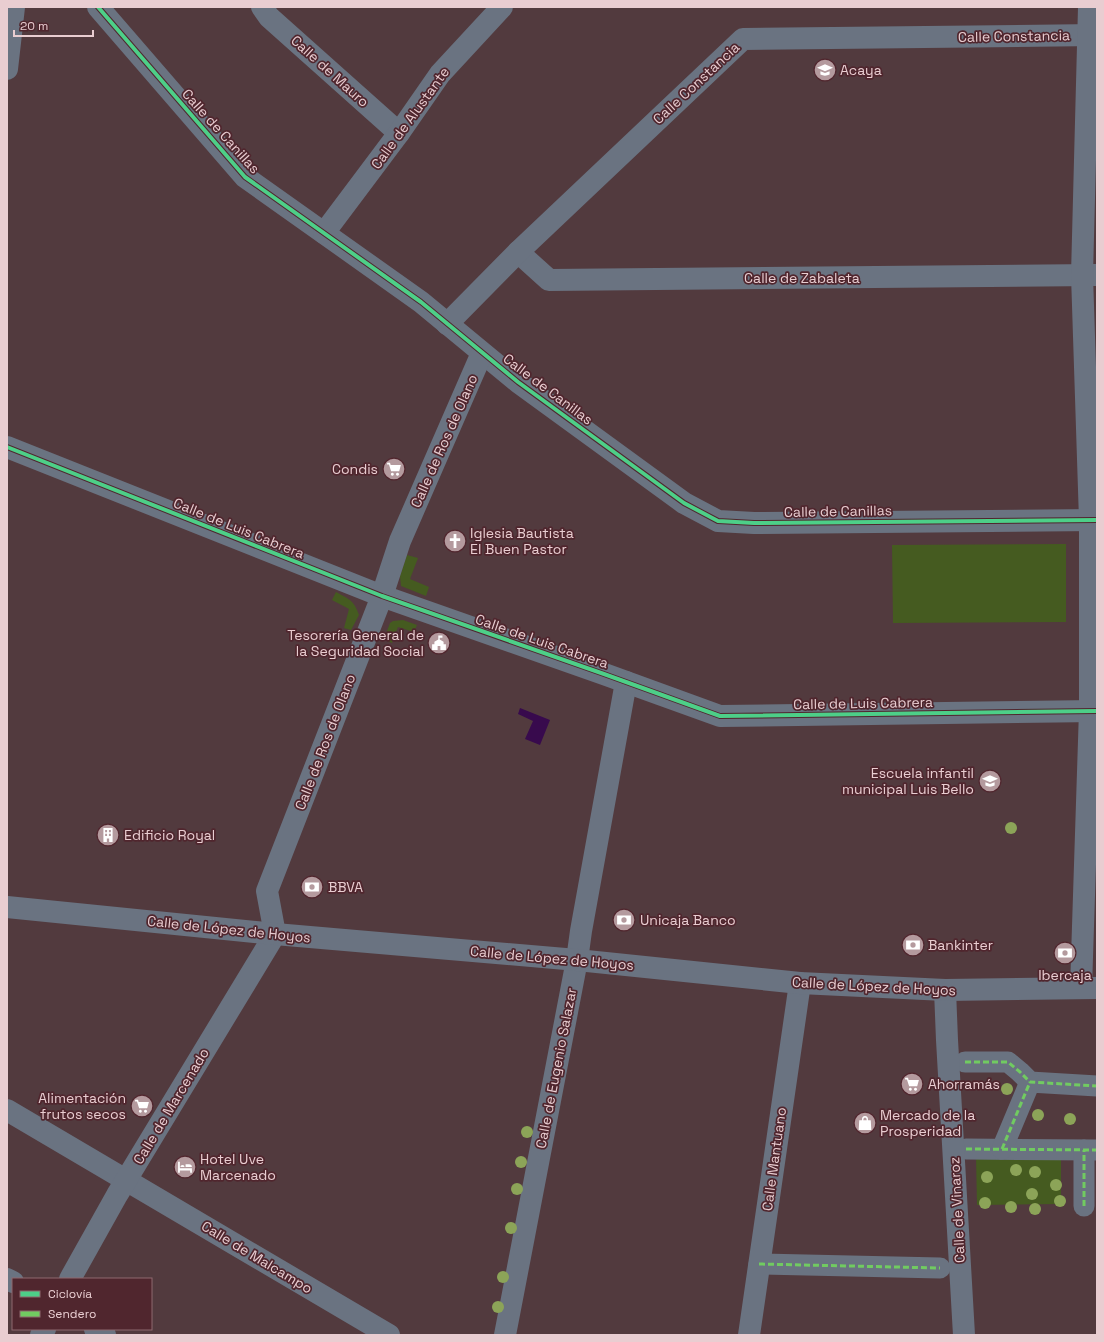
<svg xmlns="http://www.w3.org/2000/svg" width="1104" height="1342" viewBox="0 0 1104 1342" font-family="'Space Grotesk',sans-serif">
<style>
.green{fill:#455b20}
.water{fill:#380a4d}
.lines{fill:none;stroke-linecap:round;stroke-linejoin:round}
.pedestrian{stroke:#6a7381;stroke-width:21}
.minor{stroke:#6a7381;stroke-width:22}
.tertiary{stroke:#6a7381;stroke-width:22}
.quiet{stroke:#71cb61;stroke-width:3;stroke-dasharray:6 3;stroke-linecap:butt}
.cycleway-casing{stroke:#50262e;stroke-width:6}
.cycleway{stroke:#4dcf88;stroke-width:4}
.tree{fill:#8ca458}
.labels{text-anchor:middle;stroke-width:3.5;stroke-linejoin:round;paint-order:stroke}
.street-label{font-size:14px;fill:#e9cdd1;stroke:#50262e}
.poi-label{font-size:14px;fill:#e9cdd1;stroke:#50262e;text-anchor:start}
</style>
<rect width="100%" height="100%" fill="#523a3e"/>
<g class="green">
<path d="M 1066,544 L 1066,622 L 893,623 L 892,545 Z"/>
<path d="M 407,555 L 418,558 L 410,579 L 429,587 L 426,596 L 401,586 L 400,576 Z"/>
<path d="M 336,592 C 349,599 354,600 359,615 L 351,630 L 344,628 L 349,609 L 332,600 Z"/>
<path d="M 403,620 L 417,625 L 414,632 L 398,627 L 392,643 L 384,639 L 390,623 L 393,621 Z"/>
<path d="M 1061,1156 L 1061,1204 L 977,1205 L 976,1157 Z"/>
</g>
<path class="water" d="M 520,708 L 550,720 L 540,745 L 525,739 L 533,721 L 518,714 Z"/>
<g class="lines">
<g class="pedestrian">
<path d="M 965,1062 L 1008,1062 L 1020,1072 L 1030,1082 L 1097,1086"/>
<path d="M 966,1149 L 1097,1150"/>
<path d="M 1002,1149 L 1030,1082"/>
<path d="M 1084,1206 L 1084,1150"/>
<path d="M 759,1264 L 940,1268"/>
</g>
<g class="minor">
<path d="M 98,7 L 245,177 L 421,302 L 518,382 L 684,503 L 718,521 L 754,523 L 1097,520"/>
<path d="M 262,7 L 269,17 L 399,133"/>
<path d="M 7,69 L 14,7"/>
<path d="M 324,233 L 399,133 L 440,74 L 502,7"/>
<path d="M 518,252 L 549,280 L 1096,275"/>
<path d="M 447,324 L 518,252 L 743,39 L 1097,35"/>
<path d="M 7,447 L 382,596 L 604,674 L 720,716 L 1097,711"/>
<path d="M 1081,988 L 1090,710 L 1090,520 L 1082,275 L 1089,7"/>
<path d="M 945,990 L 947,1040 L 964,1335"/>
<path d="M 7,1110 L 389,1335"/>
<path d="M 7,1279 L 13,1282"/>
<path d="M 70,1279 L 117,1195 L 275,934 L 267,891 L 382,596 L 400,541 L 482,353"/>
<path d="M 95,1329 L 105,1335"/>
<path d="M 41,1335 L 45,1329"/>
<path d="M 505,1335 L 577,960 L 581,931 L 626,682"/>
<path d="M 749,1335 L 800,983"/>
</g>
<path class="tertiary" d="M 7,907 L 275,934 L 577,960 L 800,983 L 945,990 L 1097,988"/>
<g class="quiet">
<path d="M 965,1062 L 1008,1062 L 1020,1072 L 1030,1082 L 1097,1086"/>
<path d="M 966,1149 L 1097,1150"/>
<path d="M 1002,1149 L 1030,1082"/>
<path d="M 1084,1206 L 1084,1150"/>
<path d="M 759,1264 L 940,1268"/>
</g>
<g class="cycleway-casing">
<g id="cycleway">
<path d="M 98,7 L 245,177 L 421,302 L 518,382 L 684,503 L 718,521 L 754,523 L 1097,520"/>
<path d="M 7,447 L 382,596 L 604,674 L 720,716 L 1097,711"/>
</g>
</g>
<use href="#cycleway" class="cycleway"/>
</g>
<g class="tree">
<circle cx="1011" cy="828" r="6"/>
<circle cx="1007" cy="1089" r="6"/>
<circle cx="1038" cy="1115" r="6"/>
<circle cx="1070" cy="1119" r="6"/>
<circle cx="527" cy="1132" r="6"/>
<circle cx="521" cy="1162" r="6"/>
<circle cx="1016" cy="1170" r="6"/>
<circle cx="1035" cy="1172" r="6"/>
<circle cx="987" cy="1177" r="6"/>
<circle cx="1056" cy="1185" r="6"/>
<circle cx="517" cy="1189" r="6"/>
<circle cx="1032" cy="1194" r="6"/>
<circle cx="1060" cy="1201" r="6"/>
<circle cx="985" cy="1203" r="6"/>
<circle cx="1011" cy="1207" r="6"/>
<circle cx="1035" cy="1209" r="6"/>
<circle cx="511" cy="1228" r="6"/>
<circle cx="503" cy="1277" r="6"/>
<circle cx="498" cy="1307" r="6"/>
</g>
<defs>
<g id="school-disc" transform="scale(1.15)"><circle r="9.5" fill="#b49a9e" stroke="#50262e"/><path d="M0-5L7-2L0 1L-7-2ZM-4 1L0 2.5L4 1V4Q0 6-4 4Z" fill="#fff"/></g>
<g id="supermarket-disc" transform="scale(1.15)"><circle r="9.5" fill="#b49a9e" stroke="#50262e"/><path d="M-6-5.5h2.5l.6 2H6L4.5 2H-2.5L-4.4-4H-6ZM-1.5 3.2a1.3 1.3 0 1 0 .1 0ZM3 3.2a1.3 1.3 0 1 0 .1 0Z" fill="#fff"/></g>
<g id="church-disc" transform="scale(1.15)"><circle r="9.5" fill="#b49a9e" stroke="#50262e"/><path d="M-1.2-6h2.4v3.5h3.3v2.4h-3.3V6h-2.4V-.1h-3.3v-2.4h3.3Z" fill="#fff"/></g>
<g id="civic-disc" transform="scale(1.15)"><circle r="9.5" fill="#b49a9e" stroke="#50262e"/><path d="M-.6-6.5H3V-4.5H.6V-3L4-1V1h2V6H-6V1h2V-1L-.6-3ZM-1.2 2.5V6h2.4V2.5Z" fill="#fff"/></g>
<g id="building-disc" transform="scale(1.15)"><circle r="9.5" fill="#b49a9e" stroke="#50262e"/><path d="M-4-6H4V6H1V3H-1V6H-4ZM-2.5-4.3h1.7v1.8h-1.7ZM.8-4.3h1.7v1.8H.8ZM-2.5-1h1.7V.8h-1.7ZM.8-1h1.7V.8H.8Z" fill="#fff"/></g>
<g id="bank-disc" transform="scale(1.15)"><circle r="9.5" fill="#b49a9e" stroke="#50262e"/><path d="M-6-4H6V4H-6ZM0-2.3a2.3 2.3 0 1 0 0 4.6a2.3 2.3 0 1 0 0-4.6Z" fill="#fff"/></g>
<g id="shop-disc" transform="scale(1.15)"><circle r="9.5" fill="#b49a9e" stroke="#50262e"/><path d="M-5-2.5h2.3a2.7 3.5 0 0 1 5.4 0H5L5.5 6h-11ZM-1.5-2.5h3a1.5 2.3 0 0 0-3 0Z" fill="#fff"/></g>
<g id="hotel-disc" transform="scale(1.15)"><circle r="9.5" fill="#b49a9e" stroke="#50262e"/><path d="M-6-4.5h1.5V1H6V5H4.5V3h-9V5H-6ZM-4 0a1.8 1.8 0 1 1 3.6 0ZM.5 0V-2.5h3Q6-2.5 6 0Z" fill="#fff"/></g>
</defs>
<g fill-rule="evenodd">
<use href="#school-disc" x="825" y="70"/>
<use href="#supermarket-disc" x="394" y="469"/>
<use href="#church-disc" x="455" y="541"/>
<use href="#civic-disc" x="439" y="643"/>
<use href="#school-disc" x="990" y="781"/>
<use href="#building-disc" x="108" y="835"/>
<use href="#bank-disc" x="312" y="887"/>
<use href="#bank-disc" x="624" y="920"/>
<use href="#bank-disc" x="913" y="945"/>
<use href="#bank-disc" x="1065" y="953"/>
<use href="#supermarket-disc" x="912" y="1084"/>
<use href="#supermarket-disc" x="142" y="1106"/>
<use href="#shop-disc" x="865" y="1123"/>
<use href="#hotel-disc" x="185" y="1167"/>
</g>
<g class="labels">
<g class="street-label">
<text transform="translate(1014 36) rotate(-1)" y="5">Calle Constancia</text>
<text transform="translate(330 71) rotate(42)" y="5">Calle de Mauro</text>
<text transform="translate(696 83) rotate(-43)" y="5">Calle Constancia</text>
<text transform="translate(410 118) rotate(-54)" y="5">Calle de Alustante</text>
<text transform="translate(221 131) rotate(48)" y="5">Calle de Canillas</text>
<text x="802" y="283">Calle de Zabaleta</text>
<text transform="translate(548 389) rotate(37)" y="5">Calle de Canillas</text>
<text transform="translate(444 441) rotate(-66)" y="5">Calle de Ros de Olano</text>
<text transform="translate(838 511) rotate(-1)" y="5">Calle de Canillas</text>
<text transform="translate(239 528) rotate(22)" y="5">Calle de Luis Cabrera</text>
<text transform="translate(542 641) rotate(19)" y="5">Calle de Luis Cabrera</text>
<text transform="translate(863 703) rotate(-1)" y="5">Calle de Luis Cabrera</text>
<text transform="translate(325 742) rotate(-69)" y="5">Calle de Ros de Olano</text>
<text transform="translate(229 929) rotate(6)" y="5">Calle de López de Hoyos</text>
<text transform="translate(552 958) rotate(5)" y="5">Calle de López de Hoyos</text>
<text transform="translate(874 986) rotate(3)" y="5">Calle de López de Hoyos</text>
<text transform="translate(556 1068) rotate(-79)" y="5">Calle de Eugenio Salazar</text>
<text transform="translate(171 1106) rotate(-59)" y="5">Calle de Marcenado</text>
<text transform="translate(774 1159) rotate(-82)" y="5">Calle Mantuano</text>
<text transform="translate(957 1210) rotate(-93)" y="5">Calle de Vinaroz</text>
<text transform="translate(257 1257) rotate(31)" y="5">Calle de Malcampo</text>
</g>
<g class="poi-label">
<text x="840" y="75">Acaya</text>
<text x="378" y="474" text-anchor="end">Condis</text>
<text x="470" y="538">Iglesia Bautista<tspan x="470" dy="16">El Buen Pastor</tspan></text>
<text x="424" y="640" text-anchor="end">Tesorería General de<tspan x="424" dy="16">la Seguridad Social</tspan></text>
<text x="974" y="778" text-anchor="end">Escuela infantil<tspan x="974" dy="16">municipal Luis Bello</tspan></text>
<text x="124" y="840">Edificio Royal</text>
<text x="328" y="892">BBVA</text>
<text x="640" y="925">Unicaja Banco</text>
<text x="928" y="950">Bankinter</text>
<text x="1065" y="980" text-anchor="middle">Ibercaja</text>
<text x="928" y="1089">Ahorramás</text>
<text x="126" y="1103" text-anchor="end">Alimentación<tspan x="126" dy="16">frutos secos</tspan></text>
<text x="880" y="1120">Mercado de la<tspan x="880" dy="16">Prosperidad</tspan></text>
<text x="200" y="1164">Hotel Uve<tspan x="200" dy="16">Marcenado</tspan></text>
</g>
</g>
<rect width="1104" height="1342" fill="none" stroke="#e9cdd1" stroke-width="16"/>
<rect x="12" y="1278" width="140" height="52" fill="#50262e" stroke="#8d696f"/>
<rect x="20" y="1291" width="20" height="6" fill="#4dcf88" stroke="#8d696f"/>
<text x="48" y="1298" font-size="12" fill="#e9cdd1">Ciclovía</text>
<rect x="20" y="1311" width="20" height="6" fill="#71cb61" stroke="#8d696f"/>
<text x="48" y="1318" font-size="12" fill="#e9cdd1">Sendero</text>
<path d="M14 30v6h79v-6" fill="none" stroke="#e9cdd1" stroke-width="2"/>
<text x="20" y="30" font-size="12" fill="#e9cdd1" stroke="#50262e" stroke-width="3" paint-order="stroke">20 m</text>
</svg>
